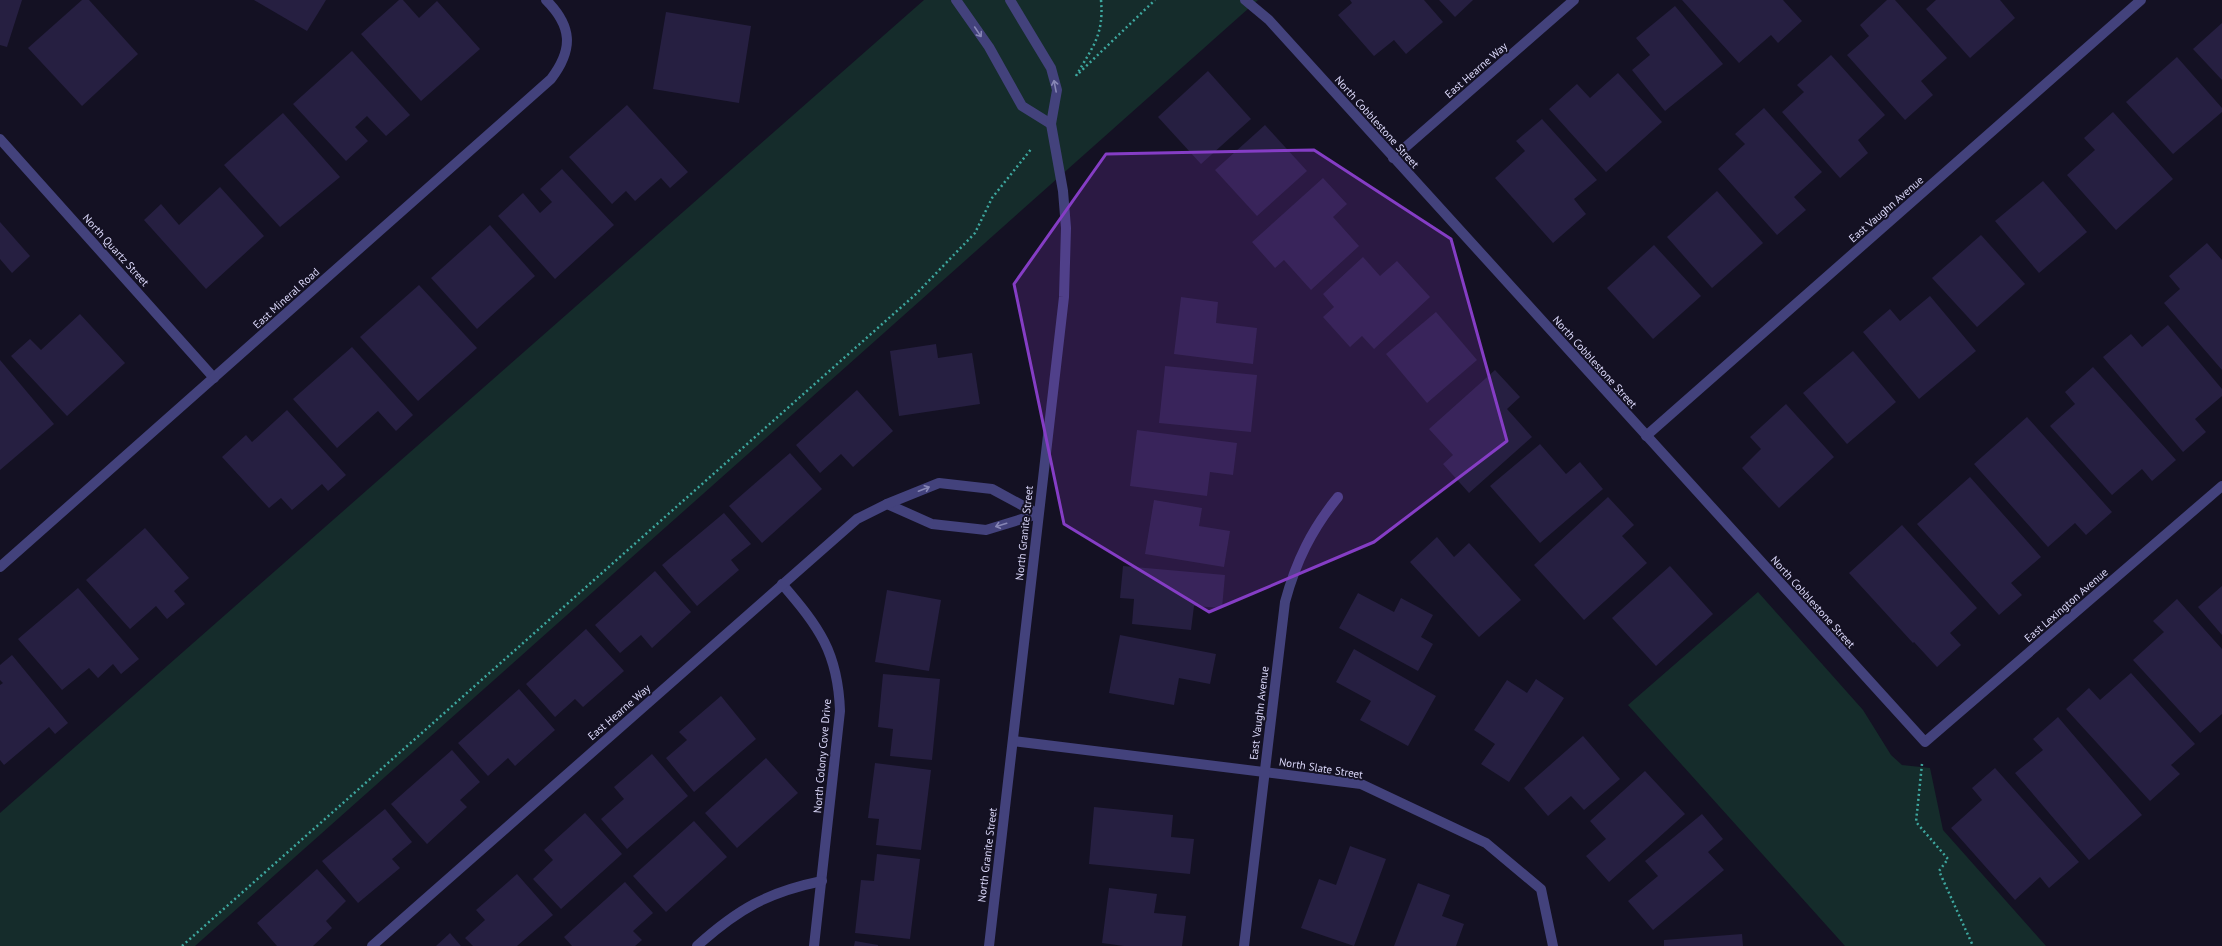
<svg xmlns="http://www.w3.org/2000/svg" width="2222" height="946" viewBox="0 0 2222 946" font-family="'PT Sans',sans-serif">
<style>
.green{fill:#152c2b}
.building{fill:#261f41}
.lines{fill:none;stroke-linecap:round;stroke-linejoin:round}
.path{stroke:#3ea8a0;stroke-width:2.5;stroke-dasharray:2 3;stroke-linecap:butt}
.minor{stroke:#43427c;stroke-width:10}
.tertiary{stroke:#43427c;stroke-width:10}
.oneway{stroke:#8786b5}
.marked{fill:#853dc5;fill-opacity:0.2;stroke:#853dc5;stroke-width:3;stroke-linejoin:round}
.labels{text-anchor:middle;stroke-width:4;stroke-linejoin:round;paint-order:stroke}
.street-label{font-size:11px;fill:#dbd8fa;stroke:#141123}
</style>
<rect width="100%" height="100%" fill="#141123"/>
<g class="green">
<path d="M 924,0 L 1258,0 L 195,946 L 0,946 L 0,813 Z"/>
<path d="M 1758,592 L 1863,710 L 1891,755 L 1902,765 L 1930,768 L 1943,830 L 2046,946 L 1845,946 L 1628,705 Z"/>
</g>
<g class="building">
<path d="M 0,0 L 22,0 L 7,47 L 0,45 Z"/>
<path d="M 82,0 L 89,0 L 138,54 L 82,106 L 28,48 Z"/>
<path d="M 254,0 L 326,0 L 307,31 Z"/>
<path d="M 399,0 L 403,0 L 419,18 L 437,1 L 480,49 L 421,101 L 361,34 Z"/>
<path d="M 1350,0 L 1424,0 L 1443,22 L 1406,54 L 1394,40 L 1374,56 L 1338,15 L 1352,3 Z"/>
<path d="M 1439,0 L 1473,0 L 1455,17 Z"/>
<path d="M 1682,0 L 1783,0 L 1802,21 L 1778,43 L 1771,35 L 1739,63 Z"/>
<path d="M 1887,0 L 1895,0 L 1947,58 L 1921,81 L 1933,95 L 1905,120 L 1847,55 L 1869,36 L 1860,25 Z"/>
<path d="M 1936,0 L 2000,0 L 2015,18 L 1970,58 L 1926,9 Z"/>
<path d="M 1675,6 L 1723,64 L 1665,111 L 1632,70 L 1650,55 L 1636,38 Z"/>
<path d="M 666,12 L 751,26 L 739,103 L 653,89 Z"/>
<path d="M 2222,23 L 2222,80 L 2193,49 Z"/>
<path d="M 352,51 L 410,115 L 386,136 L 367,116 L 355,127 L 368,141 L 346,161 L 293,104 Z"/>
<path d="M 1831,55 L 1885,115 L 1858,140 L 1868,153 L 1840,178 L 1782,112 L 1804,92 L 1797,85 Z"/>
<path d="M 2177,57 L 2222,108 L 2222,112 L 2173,154 L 2126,102 Z"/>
<path d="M 1208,71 L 1251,119 L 1201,164 L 1158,117 Z"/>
<path d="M 1618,73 L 1662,122 L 1606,172 L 1549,109 L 1577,84 L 1590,98 Z"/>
<path d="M 627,105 L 688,172 L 670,188 L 661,178 L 635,201 L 626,191 L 612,204 L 569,157 Z"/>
<path d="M 1764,108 L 1822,172 L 1794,197 L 1806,210 L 1777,235 L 1718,169 L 1745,144 L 1735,134 Z"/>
<path d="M 2113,112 L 2173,179 L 2116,230 L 2067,175 L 2095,150 L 2084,138 Z"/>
<path d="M 283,113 L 340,177 L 280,227 L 224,165 Z"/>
<path d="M 1542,119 L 1597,180 L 1574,199 L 1586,214 L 1553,243 L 1495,178 L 1525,151 L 1516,141 Z"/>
<path d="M 1265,125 L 1307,171 L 1257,216 L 1215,170 Z"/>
<path d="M 562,169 L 614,225 L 555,279 L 498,216 L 523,193 L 540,213 L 552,202 L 540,189 Z"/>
<path d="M 1323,178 L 1347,204 L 1333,217 L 1359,246 L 1311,290 L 1284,260 L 1275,268 L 1252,242 Z"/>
<path d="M 2043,181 L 2087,232 L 2039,273 L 1995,221 Z"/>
<path d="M 220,187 L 264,236 L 206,289 L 144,220 L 161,204 L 179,225 Z"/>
<path d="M 1717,191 L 1763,243 L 1712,288 L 1667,237 Z"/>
<path d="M 0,222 L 30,256 L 12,273 L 0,259 Z"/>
<path d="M 490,225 L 535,276 L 477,329 L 431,278 Z"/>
<path d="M 1981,235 L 2025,284 L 1977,327 L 1932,278 Z"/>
<path d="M 2207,243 L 2222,260 L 2222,370 L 2164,303 L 2180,289 L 2169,276 Z"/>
<path d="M 1654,245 L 1701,296 L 1653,339 L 1607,288 Z"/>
<path d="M 1363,257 L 1380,276 L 1397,261 L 1430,297 L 1374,349 L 1362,336 L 1350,347 L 1323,317 L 1334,307 L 1323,294 Z"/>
<path d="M 419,285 L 477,348 L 418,401 L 360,337 Z"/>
<path d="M 1930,296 L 1976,351 L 1919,399 L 1863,332 L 1890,309 L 1900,321 Z"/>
<path d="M 1181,297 L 1218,302 L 1216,323 L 1257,328 L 1253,364 L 1174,354 Z"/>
<path d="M 1436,312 L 1477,360 L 1427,403 L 1386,354 Z"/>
<path d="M 80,314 L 125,363 L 67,416 L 11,356 L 30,339 L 41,350 Z"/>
<path d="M 2168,325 L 2222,389 L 2222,396 L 2195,419 L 2206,432 L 2183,452 L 2103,357 L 2131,334 L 2142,347 Z"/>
<path d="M 936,344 L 938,358 L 972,353 L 980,404 L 899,416 L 890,351 Z"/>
<path d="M 352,347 L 413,415 L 396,431 L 378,411 L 337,448 L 293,399 Z"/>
<path d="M 1853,351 L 1896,402 L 1847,444 L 1803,393 Z"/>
<path d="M 0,360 L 54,424 L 0,470 Z"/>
<path d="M 1165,366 L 1257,375 L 1251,432 L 1159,423 Z"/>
<path d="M 2093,367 L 2176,460 L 2152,481 L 2142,469 L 2112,495 L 2050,426 L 2075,404 L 2065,392 Z"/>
<path d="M 1495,370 L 1520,397 L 1507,409 L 1532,437 L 1469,493 L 1443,464 L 1453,455 L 1429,429 Z"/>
<path d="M 857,390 L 893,431 L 853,467 L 841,454 L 820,473 L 796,445 Z"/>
<path d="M 1786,404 L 1834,457 L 1779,508 L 1742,468 L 1761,449 L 1750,437 Z"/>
<path d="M 287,410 L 346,475 L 328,491 L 322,484 L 292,510 L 281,498 L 269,508 L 222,457 L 246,435 L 252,442 Z"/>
<path d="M 2027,417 L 2112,512 L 2086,535 L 2075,523 L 2048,547 L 1974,464 Z"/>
<path d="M 1137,430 L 1237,443 L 1233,475 L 1210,472 L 1207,496 L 1130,486 Z"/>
<path d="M 1540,444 L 1566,474 L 1580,462 L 1603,489 L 1540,543 L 1490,486 Z"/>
<path d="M 790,453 L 822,489 L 762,543 L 729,506 Z"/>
<path d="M 1970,477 L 2041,557 L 2011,583 L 2022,595 L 1999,615 L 1917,524 Z"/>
<path d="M 1608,497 L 1634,525 L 1622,536 L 1647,563 L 1584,620 L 1534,565 Z"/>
<path d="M 1154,500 L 1202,508 L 1199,526 L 1230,531 L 1224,567 L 1145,554 Z"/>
<path d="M 724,513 L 751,544 L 731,560 L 739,570 L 697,606 L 662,565 Z"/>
<path d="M 1902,525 L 1977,608 L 1950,633 L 1961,645 L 1937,667 L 1914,642 L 1913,643 L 1849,573 Z"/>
<path d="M 145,528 L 189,578 L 174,591 L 185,604 L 167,619 L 156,606 L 130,629 L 86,580 Z"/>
<path d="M 1437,537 L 1454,557 L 1469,543 L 1521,600 L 1479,637 L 1410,562 Z"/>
<path d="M 1123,566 L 1225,575 L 1222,608 L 1194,606 L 1191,630 L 1132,624 L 1134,599 L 1120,598 Z"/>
<path d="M 1670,566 L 1713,614 L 1656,666 L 1612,618 Z"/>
<path d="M 655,571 L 691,612 L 652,648 L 641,635 L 620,653 L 595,625 Z"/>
<path d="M 2222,586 L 2222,635 L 2198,607 Z"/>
<path d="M 78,588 L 139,659 L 121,674 L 113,664 L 98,678 L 89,668 L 62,690 L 18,639 Z"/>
<path d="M 887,590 L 941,600 L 929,671 L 875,662 Z"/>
<path d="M 1358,593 L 1394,612 L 1401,598 L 1433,615 L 1421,637 L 1433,644 L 1418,671 L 1339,628 Z"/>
<path d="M 2177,599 L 2222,649 L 2222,714 L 2200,733 L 2133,660 L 2164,632 L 2153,621 Z"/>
<path d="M 586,629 L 624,671 L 583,707 L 575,699 L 555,717 L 526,684 Z"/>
<path d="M 1120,635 L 1216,654 L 1210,684 L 1179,678 L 1174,705 L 1109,693 Z"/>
<path d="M 1354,649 L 1436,696 L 1408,746 L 1360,720 L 1371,701 L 1336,682 Z"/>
<path d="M 12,655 L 68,723 L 55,734 L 49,727 L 4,765 L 0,760 L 0,685 L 3,683 L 0,680 L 0,665 Z"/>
<path d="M 2131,673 L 2195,744 L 2171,765 L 2180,774 L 2150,801 L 2066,709 L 2089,688 L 2100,700 Z"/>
<path d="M 883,674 L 940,679 L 932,760 L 890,756 L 893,729 L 878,727 Z"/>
<path d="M 1536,679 L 1564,698 L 1509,782 L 1481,764 L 1495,744 L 1474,730 L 1507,680 L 1527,693 Z"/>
<path d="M 519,689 L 555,730 L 515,766 L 508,758 L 488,776 L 458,743 Z"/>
<path d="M 721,696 L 756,739 L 694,792 L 666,758 L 687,740 L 679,732 Z"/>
<path d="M 2058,717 L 2142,815 L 2089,860 L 2015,773 L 2043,750 L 2033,739 Z"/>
<path d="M 1583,736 L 1620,779 L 1584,810 L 1571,796 L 1548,816 L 1524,788 Z"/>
<path d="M 452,750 L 480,782 L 460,800 L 467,807 L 427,844 L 391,804 Z"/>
<path d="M 652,754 L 688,796 L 627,849 L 601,819 L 624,799 L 614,787 Z"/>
<path d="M 766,758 L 798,793 L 737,848 L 705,813 Z"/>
<path d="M 875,763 L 931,770 L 921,850 L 876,845 L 879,819 L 868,818 Z"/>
<path d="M 1995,768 L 2079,862 L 2049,888 L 2040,877 L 2015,900 L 1951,828 L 1982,800 L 1972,788 Z"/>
<path d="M 1645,771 L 1685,814 L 1609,882 L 1586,856 L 1606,839 L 1590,821 Z"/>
<path d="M 1094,807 L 1173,815 L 1171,837 L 1194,839 L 1190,874 L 1089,864 Z"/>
<path d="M 385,809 L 412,842 L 392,859 L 400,868 L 358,903 L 322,861 Z"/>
<path d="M 585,813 L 622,854 L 561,909 L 533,879 L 553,860 L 544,850 Z"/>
<path d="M 1702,814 L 1723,839 L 1708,852 L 1724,870 L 1653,930 L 1628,901 L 1658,876 L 1645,861 Z"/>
<path d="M 694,821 L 727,857 L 666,912 L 633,876 Z"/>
<path d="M 1350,846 L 1386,859 L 1354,946 L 1301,928 L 1319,879 L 1336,885 Z"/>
<path d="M 877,854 L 920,859 L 910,939 L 855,933 L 861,880 L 874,881 Z"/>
<path d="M 317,869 L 346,901 L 326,921 L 332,928 L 313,946 L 277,946 L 257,923 Z"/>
<path d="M 517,874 L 553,915 L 517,946 L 473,946 L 465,938 L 485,920 L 476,910 Z"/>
<path d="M 625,882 L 653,913 L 633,931 L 642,940 L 635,946 L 572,946 L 564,937 Z"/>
<path d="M 1418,883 L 1450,895 L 1442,916 L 1464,924 L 1456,946 L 1394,946 Z"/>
<path d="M 1109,888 L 1157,894 L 1154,913 L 1186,916 L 1182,946 L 1124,946 L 1102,943 Z"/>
<path d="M 450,933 L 461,946 L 436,946 Z"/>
<path d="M 1742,934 L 1743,946 L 1664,946 L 1664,940 Z"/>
<path d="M 855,941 L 878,945 L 878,946 L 854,946 Z"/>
</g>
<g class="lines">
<g class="path">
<path d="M 1079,73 L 1155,0"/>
<path d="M 1076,76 C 1093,46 1104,35 1101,0"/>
<path d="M 1922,764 L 1916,822 L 1948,859 L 1939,871 L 1973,946"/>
<path d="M 182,946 L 916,294 L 975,233 L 992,198 L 1032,148"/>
</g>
<g class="minor">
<path d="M 1245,0 L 1269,20 L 1925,742 L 2222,486"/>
<path d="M 0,139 L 214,378"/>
<path d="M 1393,158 L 1574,0"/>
<path d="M 1646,436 L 2141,0"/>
<path d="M 887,504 L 932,524 L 986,530 L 1038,514"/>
<path d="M 0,567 L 551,79 C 574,49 572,26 546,0"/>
<path d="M 782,584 C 819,627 838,652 840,711 L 814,946"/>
<path d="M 1013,741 L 1361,784 L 1486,843 L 1541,889 L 1553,946"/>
<path d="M 372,946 L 857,519 L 887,504 L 939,483 L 992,489 L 1038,514"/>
<path d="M 697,946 C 738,909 768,892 822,881"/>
<path d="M 1244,946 L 1285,602 C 1296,561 1312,529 1338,497"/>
</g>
<g class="tertiary">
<path d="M 956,0 L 989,47 L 1022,106 L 1051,124"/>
<path d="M 989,946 L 1064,297 L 1066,228 L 1063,191 L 1051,124 L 1057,90 L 1051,68 L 1010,0"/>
</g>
</g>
<defs><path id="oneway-shaft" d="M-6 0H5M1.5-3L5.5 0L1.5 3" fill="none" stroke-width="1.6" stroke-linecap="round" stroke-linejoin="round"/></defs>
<g class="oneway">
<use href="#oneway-shaft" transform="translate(978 32) rotate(56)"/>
<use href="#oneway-shaft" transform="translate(1055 86) rotate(-101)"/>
<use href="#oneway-shaft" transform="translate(924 489) rotate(-21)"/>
<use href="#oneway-shaft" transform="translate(1001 525) rotate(163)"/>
</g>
<path class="marked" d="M 1314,150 L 1451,239 L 1507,441 L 1374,542 L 1209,612 L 1064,524 L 1014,284 L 1106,154 Z"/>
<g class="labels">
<g class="street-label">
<text transform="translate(1476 70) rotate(-41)" y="4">East Hearne Way</text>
<text transform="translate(1377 122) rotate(48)" y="4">North Cobblestone Street</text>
<text transform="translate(1886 209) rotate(-41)" y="4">East Vaughn Avenue</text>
<text transform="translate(116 250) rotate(48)" y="4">North Quartz Street</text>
<text transform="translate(286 298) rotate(-42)" y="4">East Mineral Road</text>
<text transform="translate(1595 362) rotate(48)" y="4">North Cobblestone Street</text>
<text transform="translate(1024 533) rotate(-84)" y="4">North Granite Street</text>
<text transform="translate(1813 602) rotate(48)" y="4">North Cobblestone Street</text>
<text transform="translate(2066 605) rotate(-41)" y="4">East Lexington Avenue</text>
<text transform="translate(619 712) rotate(-41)" y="4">East Hearne Way</text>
<text transform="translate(1259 713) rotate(-83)" y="4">East Vaughn Avenue</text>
<text transform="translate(822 756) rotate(-85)" y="4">North Colony Cove Drive</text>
<text transform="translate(1321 768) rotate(9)" y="4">North Slate Street</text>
<text transform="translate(987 855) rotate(-83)" y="4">North Granite Street</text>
</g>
</g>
</svg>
